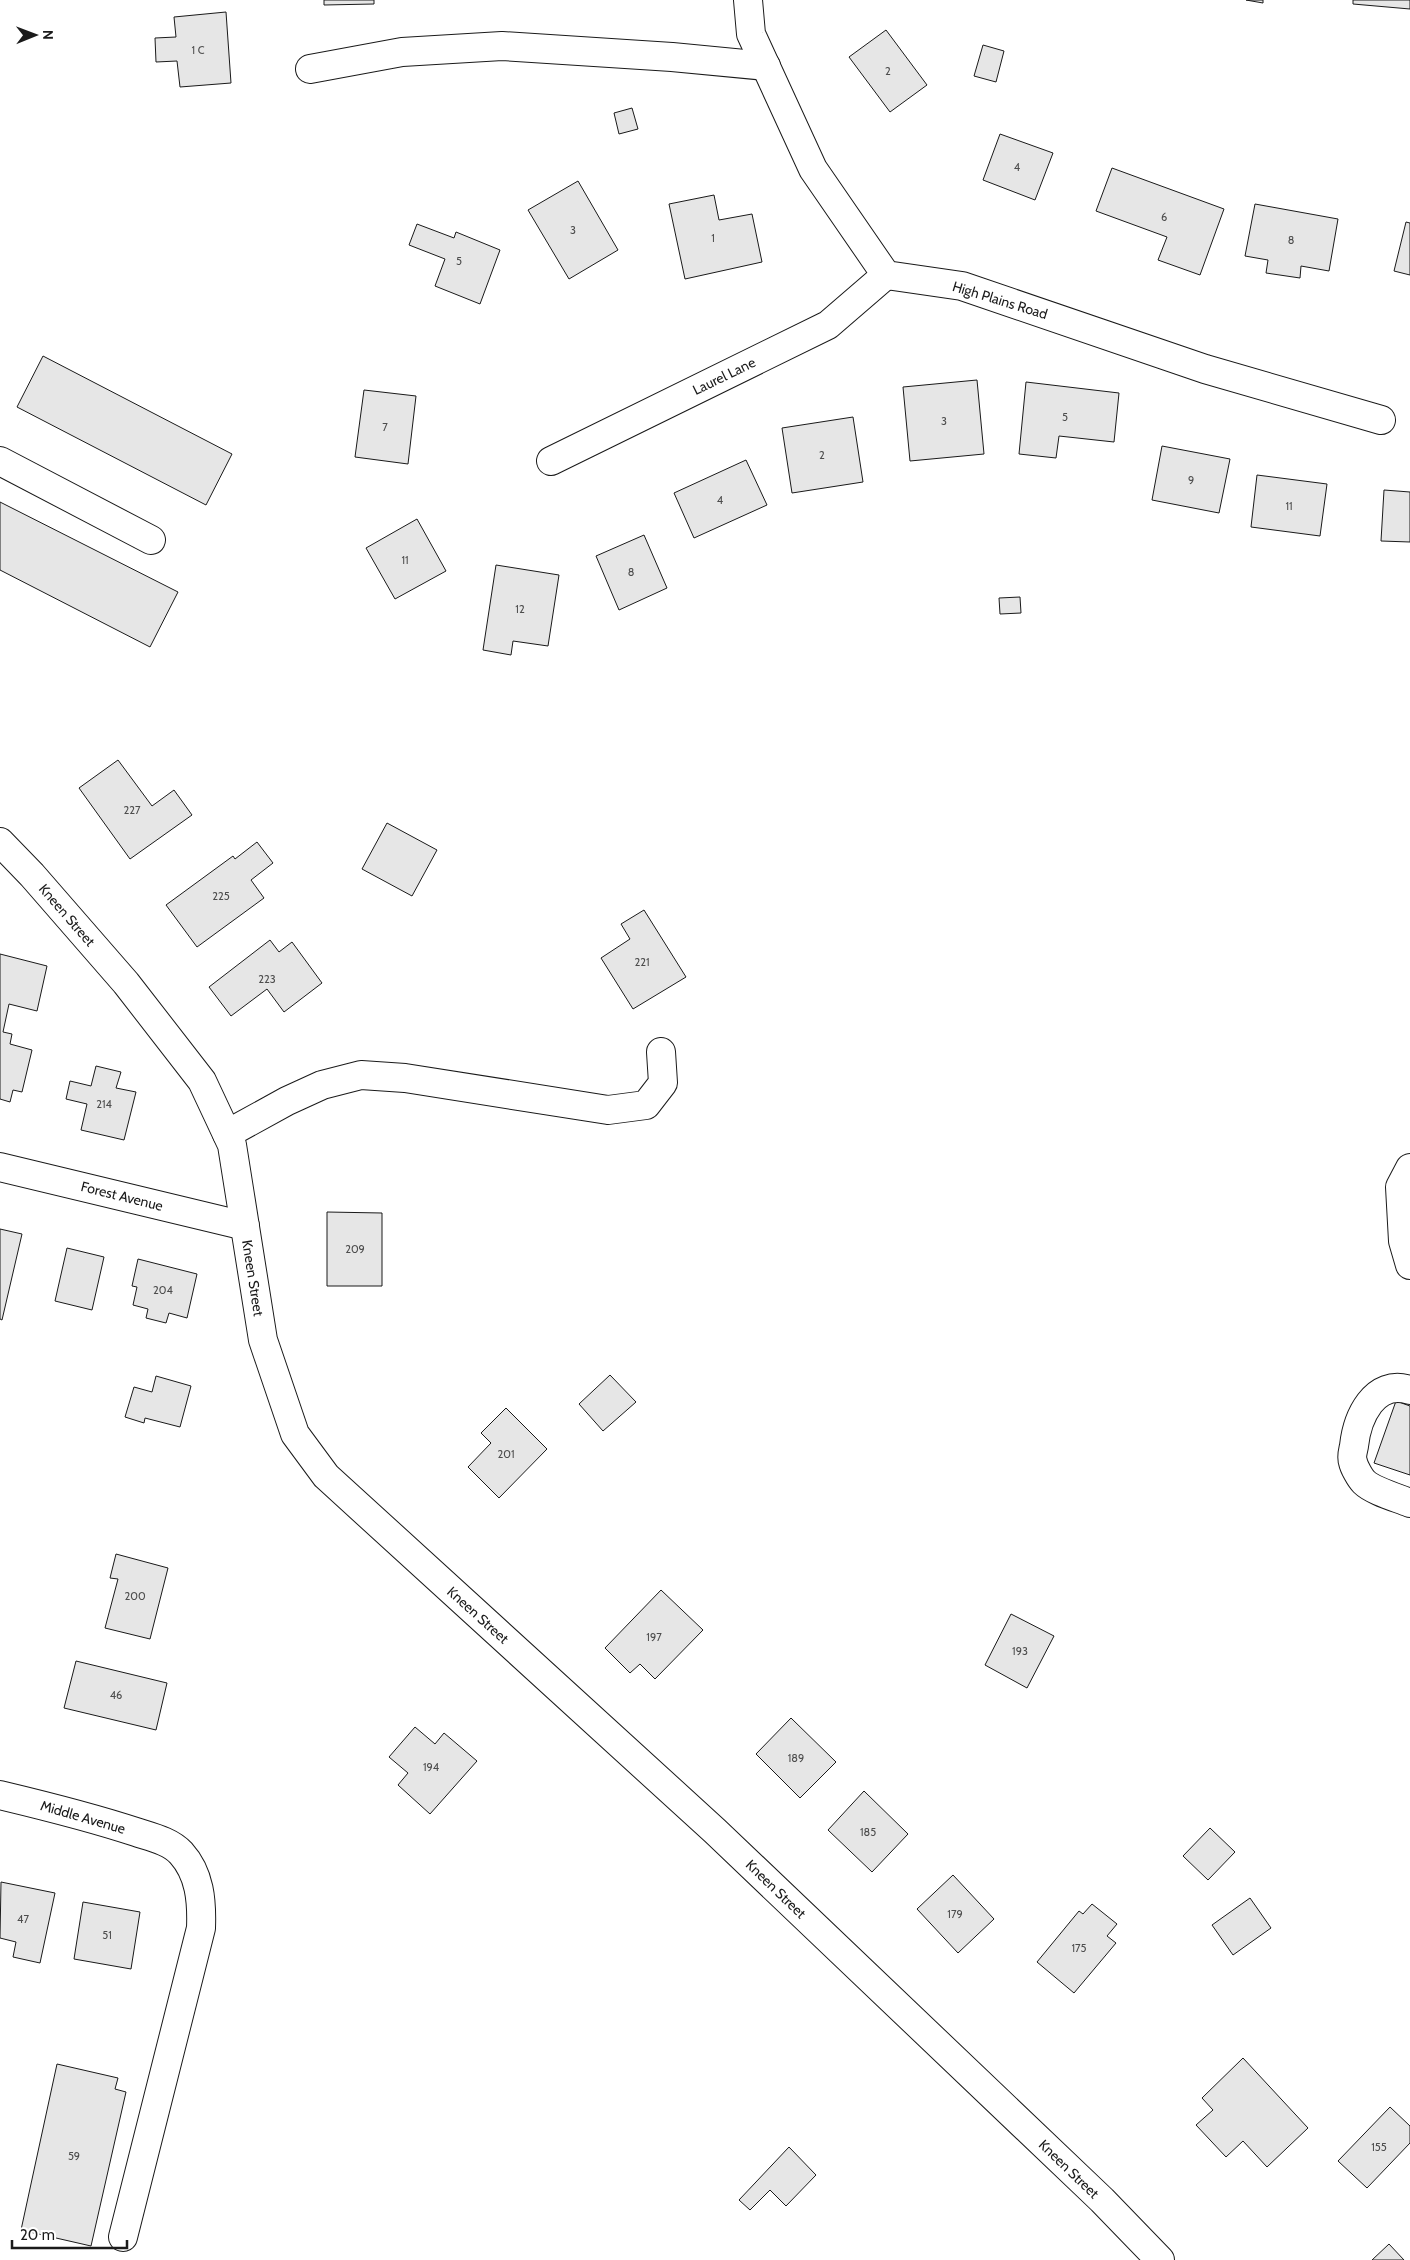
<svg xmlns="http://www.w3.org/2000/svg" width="1410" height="2260" viewBox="0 0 1410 2260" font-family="Cabin,sans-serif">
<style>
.building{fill:#e6e6e6;stroke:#1a1a1a}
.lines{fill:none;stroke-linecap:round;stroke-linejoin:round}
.minor-casing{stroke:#1a1a1a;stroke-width:30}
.minor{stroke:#fff;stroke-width:28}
.labels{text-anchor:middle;stroke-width:4;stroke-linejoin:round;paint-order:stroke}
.number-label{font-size:11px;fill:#4d4d4d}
.street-label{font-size:14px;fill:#1a1a1a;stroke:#fff}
</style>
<rect width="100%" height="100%" fill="#fff"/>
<g class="building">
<path d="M 324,0 L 374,0 L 374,4 L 324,5 Z"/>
<path d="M 1246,0 L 1263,0 L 1263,3 Z"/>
<path d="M 1353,0 L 1410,0 L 1410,9 L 1353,4 Z"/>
<path d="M 226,12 L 231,83 L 180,87 L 177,61 L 156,62 L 155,38 L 176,37 L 174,17 Z"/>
<path d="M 886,30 L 927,85 L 890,112 L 849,57 Z"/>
<path d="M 983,45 L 1004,51 L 996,82 L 974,76 Z"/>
<path d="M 632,108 L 638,129 L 619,134 L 614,113 Z"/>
<path d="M 1000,134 L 1053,153 L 1035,200 L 983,180 Z"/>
<path d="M 1112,168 L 1224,209 L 1200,275 L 1158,260 L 1167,237 L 1096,211 Z"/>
<path d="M 578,181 L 618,250 L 569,279 L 528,210 Z"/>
<path d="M 714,195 L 719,220 L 752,214 L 762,262 L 685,279 L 669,204 Z"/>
<path d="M 1255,204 L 1338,219 L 1329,271 L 1301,266 L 1300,278 L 1266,273 L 1268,260 L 1245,256 Z"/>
<path d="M 1406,222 L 1410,223 L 1410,275 L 1394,271 Z"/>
<path d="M 417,224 L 454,238 L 456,232 L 500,250 L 480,304 L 435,286 L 445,259 L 409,245 Z"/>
<path d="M 43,356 L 232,454 L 206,505 L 17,407 Z"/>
<path d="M 977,380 L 984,454 L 910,461 L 903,387 Z"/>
<path d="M 1026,382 L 1119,393 L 1114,442 L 1059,436 L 1056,458 L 1019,454 Z"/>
<path d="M 364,390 L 416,396 L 408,464 L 355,457 Z"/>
<path d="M 853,417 L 863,482 L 792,493 L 782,428 Z"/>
<path d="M 1162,446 L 1230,459 L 1219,513 L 1152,500 Z"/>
<path d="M 746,460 L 767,505 L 694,538 L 674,493 Z"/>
<path d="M 1257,475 L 1327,484 L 1320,536 L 1251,527 Z"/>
<path d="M 1384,490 L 1410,492 L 1410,542 L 1381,541 Z"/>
<path d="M 0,502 L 178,592 L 150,647 L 0,570 Z"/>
<path d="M 417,519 L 446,571 L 395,599 L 366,548 Z"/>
<path d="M 644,535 L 667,588 L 619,610 L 596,556 Z"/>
<path d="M 496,565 L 559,575 L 548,646 L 513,641 L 511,655 L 483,650 Z"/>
<path d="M 1020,597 L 1021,613 L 1000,614 L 999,598 Z"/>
<path d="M 118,760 L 152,806 L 174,790 L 192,815 L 130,859 L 79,788 Z"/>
<path d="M 387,823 L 437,850 L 412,896 L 362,869 Z"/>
<path d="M 257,842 L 273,863 L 251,880 L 264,898 L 197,947 L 166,905 L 233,856 L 235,859 Z"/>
<path d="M 644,910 L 686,977 L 633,1009 L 601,958 L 630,939 L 621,924 Z"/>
<path d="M 270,940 L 279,952 L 292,942 L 322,983 L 284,1012 L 267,989 L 231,1016 L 209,987 Z"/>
<path d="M 0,954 L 47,966 L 37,1011 L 9,1004 L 3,1032 L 12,1034 L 10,1044 L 32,1050 L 22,1092 L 13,1090 L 10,1102 L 0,1099 Z"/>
<path d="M 96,1066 L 121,1072 L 116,1088 L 136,1092 L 124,1140 L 81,1130 L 87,1104 L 66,1099 L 70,1081 L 91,1086 Z"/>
<path d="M 327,1212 L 382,1213 L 382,1286 L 327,1286 Z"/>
<path d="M 0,1229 L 22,1234 L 2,1320 L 0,1319 Z"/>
<path d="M 67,1248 L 104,1257 L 92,1310 L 55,1301 Z"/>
<path d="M 138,1259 L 197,1274 L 187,1318 L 169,1313 L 166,1323 L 146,1318 L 148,1309 L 133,1305 L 137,1287 L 132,1286 Z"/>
<path d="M 610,1375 L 636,1402 L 603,1431 L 579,1404 Z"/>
<path d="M 156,1376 L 191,1386 L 180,1427 L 145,1418 L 144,1423 L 125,1417 L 134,1387 L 152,1392 Z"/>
<path d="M 1396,1401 L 1410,1406 L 1410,1475 L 1374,1463 Z"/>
<path d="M 506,1408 L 547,1449 L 499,1498 L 468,1467 L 491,1443 L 481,1433 Z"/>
<path d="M 116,1554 L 168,1568 L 150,1639 L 105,1628 L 118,1579 L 110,1578 Z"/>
<path d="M 661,1590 L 703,1630 L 655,1679 L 640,1664 L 630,1673 L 605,1648 Z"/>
<path d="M 1011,1614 L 1054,1636 L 1027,1688 L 985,1665 Z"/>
<path d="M 76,1661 L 167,1683 L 156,1730 L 64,1708 Z"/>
<path d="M 791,1718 L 836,1762 L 800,1798 L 756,1754 Z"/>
<path d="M 415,1727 L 435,1744 L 444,1733 L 477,1761 L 430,1814 L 398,1785 L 408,1773 L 389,1757 Z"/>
<path d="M 864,1791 L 908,1834 L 872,1872 L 828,1830 Z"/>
<path d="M 1210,1828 L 1235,1852 L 1208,1880 L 1183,1856 Z"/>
<path d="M 953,1875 L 994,1919 L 958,1953 L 917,1909 Z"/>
<path d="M 1,1882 L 55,1893 L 40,1963 L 13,1957 L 16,1942 L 0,1938 Z"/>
<path d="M 1250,1898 L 1271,1928 L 1233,1955 L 1212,1925 Z"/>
<path d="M 83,1902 L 140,1912 L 131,1969 L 74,1959 Z"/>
<path d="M 1092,1904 L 1117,1924 L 1107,1936 L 1116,1943 L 1074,1993 L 1037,1962 L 1079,1911 L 1083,1914 Z"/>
<path d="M 1243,2058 L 1308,2128 L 1267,2167 L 1243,2141 L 1226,2157 L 1196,2125 L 1213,2110 L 1202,2098 Z"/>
<path d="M 57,2064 L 118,2078 L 115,2089 L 126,2092 L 91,2246 L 21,2230 Z"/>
<path d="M 1390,2107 L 1410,2126 L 1410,2143 L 1367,2188 L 1338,2161 Z"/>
<path d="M 789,2147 L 816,2175 L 786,2206 L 770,2190 L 750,2210 L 739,2200 Z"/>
<path d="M 1389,2244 L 1404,2260 L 1372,2260 Z"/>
</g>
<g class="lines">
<g class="minor-casing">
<g id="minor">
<path d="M 748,0 L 751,34 L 813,169 L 886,275 L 962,286 L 1205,369 L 1381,420"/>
<path d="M 310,69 L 402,52 L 502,46 L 672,57 L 766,66"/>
<path d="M 0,461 L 151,540"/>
<path d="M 551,461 L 828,325 L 886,275"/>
<path d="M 0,842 L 32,875 L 126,983 L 202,1081 L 232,1145 L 263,1340 L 295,1434 L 326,1476 L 715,1831 L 1102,2200 L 1160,2260"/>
<path d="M 227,1134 L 287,1101 L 322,1085 L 361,1075 L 405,1078 L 608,1110 L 646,1105 L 663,1083 L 661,1052"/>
<path d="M 0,1167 L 245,1226"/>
<path d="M 1410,1168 L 1400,1187 L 1403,1241 L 1410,1265"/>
<path d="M 1410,1390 C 1374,1378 1357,1418 1354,1446 C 1353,1451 1351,1457 1353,1462 C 1354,1467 1360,1478 1364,1482 C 1373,1491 1398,1498 1410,1503"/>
<path d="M 0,1795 C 46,1806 91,1817 136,1832 C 151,1837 170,1841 181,1853 C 200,1874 202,1901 201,1928 L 123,2237"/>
</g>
</g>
<use href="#minor" class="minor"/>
</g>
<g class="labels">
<g class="number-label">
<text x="198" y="54">1 C</text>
<text x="888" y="75">2</text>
<text x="1017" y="171">4</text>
<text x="1164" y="221">6</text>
<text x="573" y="234">3</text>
<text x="713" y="242">1</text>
<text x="1291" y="244">8</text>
<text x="459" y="265">5</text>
<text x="1065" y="421">5</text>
<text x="944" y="425">3</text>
<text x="385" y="431">7</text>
<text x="822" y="459">2</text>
<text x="1191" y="484">9</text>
<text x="720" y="504">4</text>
<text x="1289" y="510">11</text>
<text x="405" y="564">11</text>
<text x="631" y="576">8</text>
<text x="520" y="613">12</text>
<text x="132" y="814">227</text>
<text x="221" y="900">225</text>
<text x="642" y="966">221</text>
<text x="267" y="983">223</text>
<text x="104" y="1108">214</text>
<text x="355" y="1253">209</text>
<text x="163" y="1294">204</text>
<text x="506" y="1458">201</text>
<text x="135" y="1600">200</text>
<text x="654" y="1641">197</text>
<text x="1020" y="1655">193</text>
<text x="116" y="1699">46</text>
<text x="796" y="1762">189</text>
<text x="431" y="1771">194</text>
<text x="868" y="1836">185</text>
<text x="955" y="1918">179</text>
<text x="23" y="1923">47</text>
<text x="107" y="1939">51</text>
<text x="1079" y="1952">175</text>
<text x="1379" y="2151">155</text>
<text x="74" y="2160">59</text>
</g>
<g class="street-label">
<text transform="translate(1000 300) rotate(17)" y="5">High Plains Road</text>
<text transform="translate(724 376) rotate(-26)" y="5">Laurel Lane</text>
<text transform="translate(67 915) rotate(49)" y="5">Kneen Street</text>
<text transform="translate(122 1196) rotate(14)" y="5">Forest Avenue</text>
<text transform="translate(253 1278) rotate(81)" y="5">Kneen Street</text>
<text transform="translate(478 1615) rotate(42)" y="5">Kneen Street</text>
<text transform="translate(83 1817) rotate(16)" y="5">Middle Avenue</text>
<text transform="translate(776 1889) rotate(44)" y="5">Kneen Street</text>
<text transform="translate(1069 2169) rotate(44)" y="5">Kneen Street</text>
</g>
</g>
<g transform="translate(35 35) rotate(89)" stroke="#ffffff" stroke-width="4" paint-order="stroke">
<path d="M0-4L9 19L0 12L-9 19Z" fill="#1a1a1a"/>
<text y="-8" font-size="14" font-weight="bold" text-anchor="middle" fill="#1a1a1a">N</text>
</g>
<path d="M12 2240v8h115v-8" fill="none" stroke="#1a1a1a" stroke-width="2.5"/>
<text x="20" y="2240" font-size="15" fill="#1a1a1a" stroke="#ffffff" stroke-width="4" paint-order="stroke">20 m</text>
</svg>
